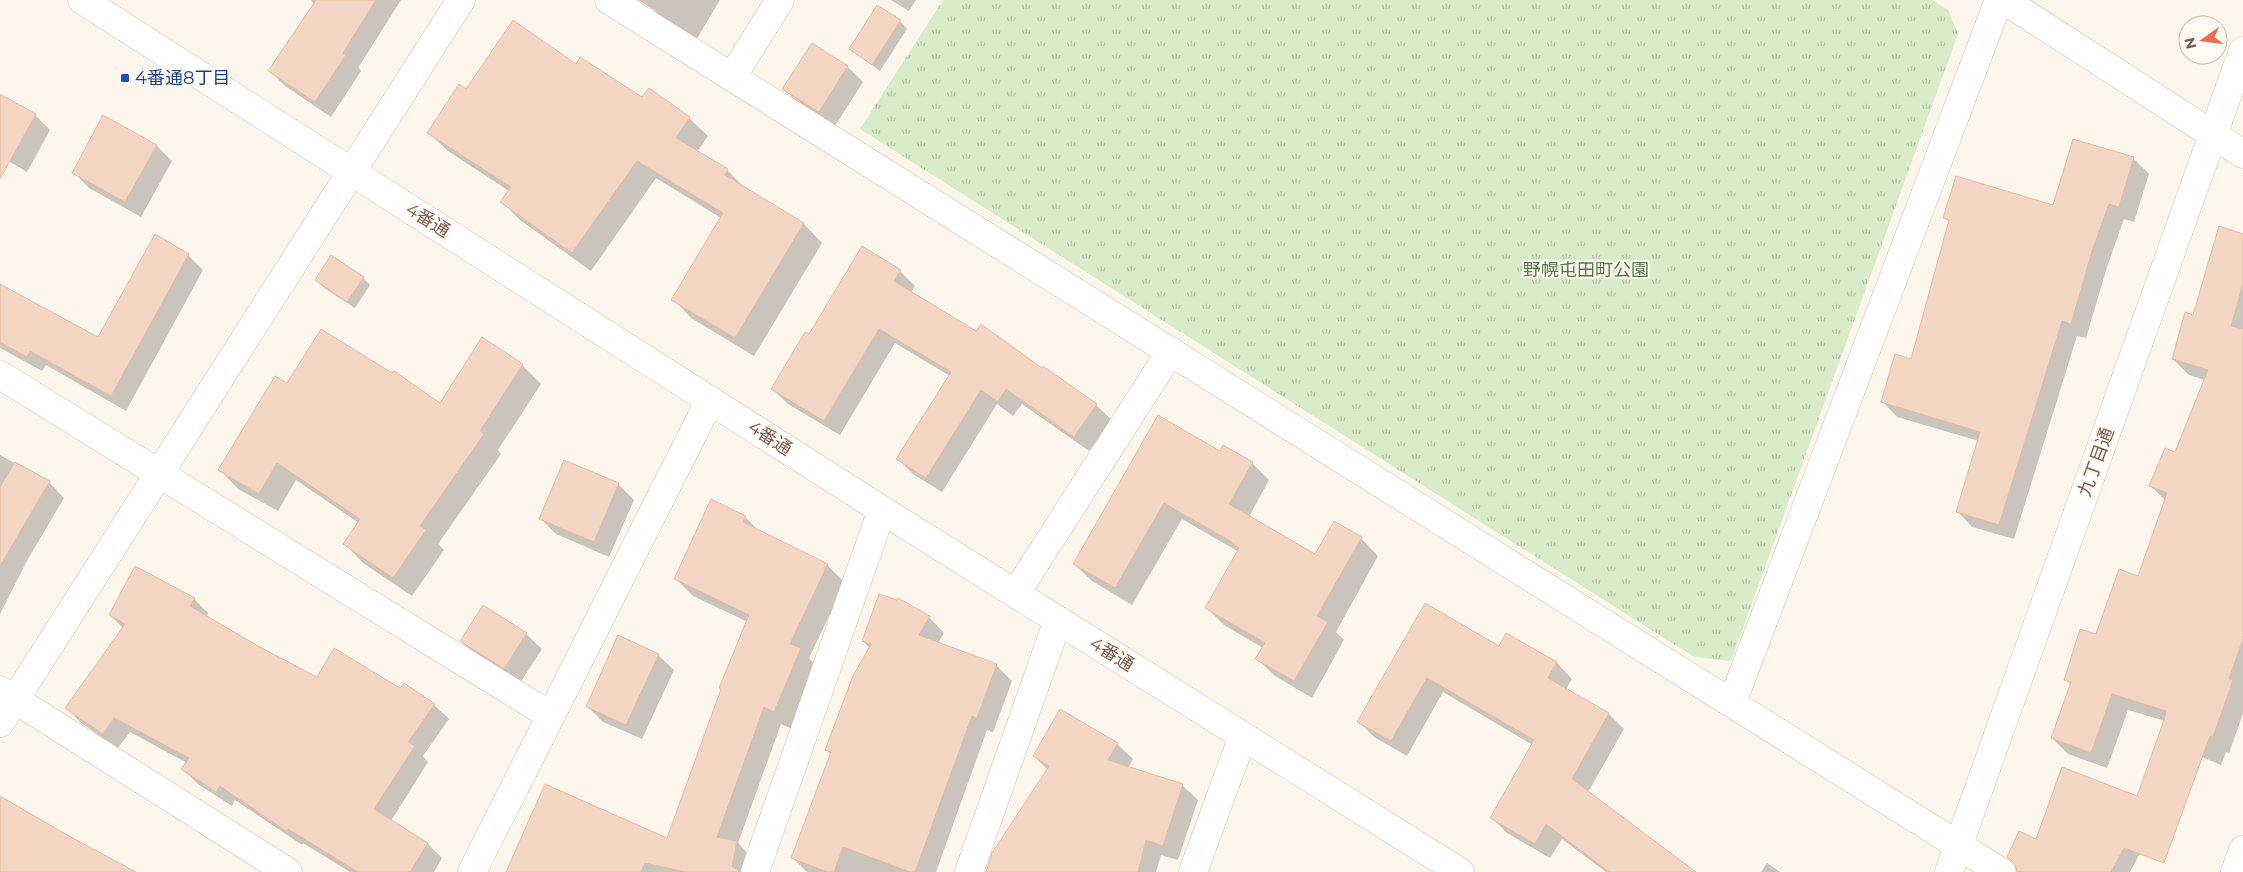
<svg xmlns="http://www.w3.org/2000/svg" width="2243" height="872" viewBox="0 0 2243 872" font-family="Montserrat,'Noto Sans JP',sans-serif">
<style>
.park{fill:url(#park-tufts)}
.shadow{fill:#0003}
.building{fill:#f3d5c3;stroke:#e6bba3}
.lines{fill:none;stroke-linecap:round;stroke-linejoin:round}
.street-casing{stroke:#d1beb0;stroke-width:29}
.secondary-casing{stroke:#d6c0b0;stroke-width:29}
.street{stroke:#fff;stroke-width:28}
.secondary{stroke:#fff;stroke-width:28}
.transit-dot{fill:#1a4fb4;stroke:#fffaf3;stroke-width:2}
.labels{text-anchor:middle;stroke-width:4;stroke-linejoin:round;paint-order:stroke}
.transit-label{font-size:18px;fill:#164399;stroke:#fffaf3;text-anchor:start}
.street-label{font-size:18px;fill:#7a5c4d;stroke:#fffaf3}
.park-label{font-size:18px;fill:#537a41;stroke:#fffaf3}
</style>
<defs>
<pattern id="park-tufts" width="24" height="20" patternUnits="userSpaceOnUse" patternTransform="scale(1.25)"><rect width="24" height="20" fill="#d8ecc9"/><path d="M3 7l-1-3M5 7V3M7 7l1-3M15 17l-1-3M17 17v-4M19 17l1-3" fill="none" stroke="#b4c2a5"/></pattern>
</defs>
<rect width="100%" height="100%" fill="#fdf6ec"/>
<path class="park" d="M 943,0 L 1932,0 L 1948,10 L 1958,34 L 1731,661 L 1694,657 L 860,129 Z"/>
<g class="shadow">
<path d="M 311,0 L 401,0 L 358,68 L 361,71 L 331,117 L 285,86 L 270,71 L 314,5 Z"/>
<path d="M 638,0 L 720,0 L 696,40 L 666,22 L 654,10 Z"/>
<path d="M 891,0 L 916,0 L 909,11 Z"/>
<path d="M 900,21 L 907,29 L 880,71 L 850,49 Z"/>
<path d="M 813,44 L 848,67 L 863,82 L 835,126 L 799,104 L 784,89 Z"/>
<path d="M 576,65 L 643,99 L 649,90 L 689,118 L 708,136 L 697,152 L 727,170 L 746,189 L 804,224 L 822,243 L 754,356 L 691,318 L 673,299 L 721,218 L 656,178 L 591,271 L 520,220 L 502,202 L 509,191 L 448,151 L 429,133 L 466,90 Z"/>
<path d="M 0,96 L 35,115 L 50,130 L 27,172 L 0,156 Z"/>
<path d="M 104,117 L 157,146 L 172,161 L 141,217 L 89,188 L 74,173 Z"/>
<path d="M 2133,158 L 2149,174 L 2134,222 L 2124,219 L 2107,267 L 2086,338 L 2077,336 L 2014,539 L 1972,527 L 1957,511 L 1979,441 L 1897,417 L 1882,401 L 1912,360 L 1949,222 L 1945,218 L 2054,207 Z"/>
<path d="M 2243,236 L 2243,714 L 2229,753 L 2226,752 L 2221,765 L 2178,747 L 2165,721 L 2128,710 L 2107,768 L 2068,754 L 2052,738 L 2071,685 L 2066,679 L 2138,577 L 2166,501 L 2151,486 L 2176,454 L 2205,380 L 2189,375 L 2173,359 L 2194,316 Z"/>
<path d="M 188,255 L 203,270 L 126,411 L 46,365 L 42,371 L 0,348 L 0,283 L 1,286 L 98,339 Z"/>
<path d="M 900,271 L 915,286 L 911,293 L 1043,370 L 1096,405 L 1112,420 L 1089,451 L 1022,404 L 1013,416 L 997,404 L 942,492 L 913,474 L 898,459 L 950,376 L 895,343 L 840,435 L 788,404 L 772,389 L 809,336 Z"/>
<path d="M 363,278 L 370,285 L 355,308 L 324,288 L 316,280 Z"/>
<path d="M 482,339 L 522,365 L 541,384 L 498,450 L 501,454 L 438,544 L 444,550 L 412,596 L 363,563 L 345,544 L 359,523 L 296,480 L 278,511 L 238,489 L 220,470 L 288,385 L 440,405 Z"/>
<path d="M 1220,452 L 1252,463 L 1269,480 L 1249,517 L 1315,556 L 1361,538 L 1378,556 L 1336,632 L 1344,640 L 1312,698 L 1275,676 L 1257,659 L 1263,648 L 1224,625 L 1207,608 L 1239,552 L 1182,519 L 1132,605 L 1092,581 L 1074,564 Z"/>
<path d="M 0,455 L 49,482 L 64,498 L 28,559 L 0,614 Z"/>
<path d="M 618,484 L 634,500 L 609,557 L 556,534 L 540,518 Z"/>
<path d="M 745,517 L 760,532 L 827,565 L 845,583 L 809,658 L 817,667 L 792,729 L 781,724 L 738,843 L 754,860 L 752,872 L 507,872 L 668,840 L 748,622 L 693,596 L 675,578 Z"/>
<path d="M 194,599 L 208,613 L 207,617 L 257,647 L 318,679 L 401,690 L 434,705 L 449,719 L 423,756 L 428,762 L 391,821 L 428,844 L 442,858 L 434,872 L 350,872 L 303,843 L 302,845 L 235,800 L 232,806 L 198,784 L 183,769 L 187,763 L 130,732 L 118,748 L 81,723 L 67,708 L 123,628 L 110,615 Z"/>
<path d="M 1425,605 L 1499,648 L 1507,635 L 1557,663 L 1572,679 L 1566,689 L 1609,714 L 1624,729 L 1588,792 L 1690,872 L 1606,872 L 1562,839 L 1550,858 L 1507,833 L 1492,818 L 1533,745 L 1443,692 L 1407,756 L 1374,737 L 1358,721 Z"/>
<path d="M 483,607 L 526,634 L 542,649 L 520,683 L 477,656 L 461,641 Z"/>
<path d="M 929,617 L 944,633 L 938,643 L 996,665 L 1012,681 L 993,732 L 987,730 L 936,872 L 807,872 L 793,858 L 831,755 L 827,750 L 870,648 L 863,641 Z"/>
<path d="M 658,655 L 674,670 L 642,739 L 603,722 L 587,706 Z"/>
<path d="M 1117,744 L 1133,759 L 1128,768 L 1182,785 L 1198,800 L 1178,860 L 1161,855 L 1156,872 L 987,872 L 1048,770 L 1034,756 Z"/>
<path d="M 2161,814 L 2130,872 L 2017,872 L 2037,840 Z"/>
<path d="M 1767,863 L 1780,872 L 1761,872 Z"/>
</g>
<g class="building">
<path d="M 316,0 L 376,0 L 343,53 L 346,55 L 315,102 L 268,71 Z"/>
<path d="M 877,5 L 901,20 L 872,65 L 849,49 Z"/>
<path d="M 513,20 L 576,64 L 580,57 L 642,97 L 649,88 L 690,117 L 676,138 L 728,169 L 725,175 L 804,223 L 735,338 L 671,300 L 723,213 L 637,161 L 572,253 L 500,202 L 511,187 L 427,133 L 459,84 L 466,89 Z"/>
<path d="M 812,43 L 848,66 L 819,112 L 782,89 Z"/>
<path d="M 0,94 L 36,114 L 0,179 Z"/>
<path d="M 103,115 L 157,145 L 125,202 L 72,173 Z"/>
<path d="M 2073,139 L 2134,157 L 2119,207 L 2109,204 L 2092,251 L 2071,324 L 2062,321 L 1999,525 L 1956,512 L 1980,432 L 1881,402 L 1895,354 L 1911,359 L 1949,220 L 1943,218 L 1956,176 L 2053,205 Z"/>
<path d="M 2219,226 L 2243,234 L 2243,284 L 2231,326 L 2243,329 L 2243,639 L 2229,679 L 2233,680 L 2213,737 L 2210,736 L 2164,863 L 2124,848 L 2111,872 L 2017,872 L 2015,864 L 2007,857 L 2019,831 L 2036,839 L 2062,767 L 2137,796 L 2164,720 L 2166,711 L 2112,694 L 2091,753 L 2051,738 L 2071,682 L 2064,680 L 2080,629 L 2096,634 L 2119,569 L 2138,576 L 2167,493 L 2149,486 L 2165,448 L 2175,452 L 2208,370 L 2172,359 L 2185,312 L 2193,315 Z"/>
<path d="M 155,234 L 189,254 L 111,396 L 30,351 L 27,357 L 0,342 L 0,284 L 98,337 Z"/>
<path d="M 862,246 L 901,270 L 894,281 L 976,331 L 981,324 L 1042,368 L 1043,366 L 1097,404 L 1074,437 L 1006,389 L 998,402 L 981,390 L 926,478 L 896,459 L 951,372 L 879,329 L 824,421 L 771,389 L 805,332 L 809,334 Z"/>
<path d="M 331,255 L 364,277 L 347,302 L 315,280 Z"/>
<path d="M 321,329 L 392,373 L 394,371 L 440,403 L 482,337 L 523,364 L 480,431 L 484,434 L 420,526 L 426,530 L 393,578 L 343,544 L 360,519 L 277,463 L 259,494 L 218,470 L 275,376 L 287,383 Z"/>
<path d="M 1158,415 L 1220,451 L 1223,445 L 1253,462 L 1229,504 L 1315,554 L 1334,521 L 1362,537 L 1317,616 L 1328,622 L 1294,681 L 1255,659 L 1265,643 L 1205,608 L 1239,548 L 1231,543 L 1232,542 L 1164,503 L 1115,588 L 1073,564 Z"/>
<path d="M 564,460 L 619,483 L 594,542 L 539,519 Z"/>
<path d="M 15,462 L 50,481 L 0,566 L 0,487 Z"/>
<path d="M 711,499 L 746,516 L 743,522 L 828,564 L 790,644 L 801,648 L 774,712 L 764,707 L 717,837 L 737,841 L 732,867 L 739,870 L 738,872 L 685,872 L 645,863 L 641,872 L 506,872 L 545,784 L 667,838 L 721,689 L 719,688 L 749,615 L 674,579 Z"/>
<path d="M 135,566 L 195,598 L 190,606 L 258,646 L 317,677 L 334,648 L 400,688 L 404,683 L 435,704 L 408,742 L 415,746 L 374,809 L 428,843 L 410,872 L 358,872 L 288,829 L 286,831 L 220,786 L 216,792 L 181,769 L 189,758 L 114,718 L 103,734 L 65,708 L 125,624 L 109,615 Z"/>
<path d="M 879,594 L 897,600 L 898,598 L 930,616 L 919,635 L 997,664 L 977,718 L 972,716 L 915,872 L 910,872 L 843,847 L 834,872 L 828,872 L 791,858 L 831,752 L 825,750 L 853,676 L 871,644 L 862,641 Z"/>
<path d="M 1425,603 L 1499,646 L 1506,633 L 1557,662 L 1548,678 L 1609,713 L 1572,779 L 1696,872 L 1609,872 L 1546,824 L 1535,844 L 1490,818 L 1534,740 L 1427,678 L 1391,741 L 1357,722 Z"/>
<path d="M 483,605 L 527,633 L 504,669 L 460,641 Z"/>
<path d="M 618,635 L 659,654 L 626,725 L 586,707 Z"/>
<path d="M 1060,709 L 1118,743 L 1108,760 L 1183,784 L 1163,846 L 1146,840 L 1138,872 L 986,872 L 992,853 L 1049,766 L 1033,756 Z"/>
<path d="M 0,796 L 69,836 L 136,872 L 0,872 Z"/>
</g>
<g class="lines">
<g class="street-casing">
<g id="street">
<path d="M 609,0 L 2001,872"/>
<path d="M 2004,0 L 2243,154"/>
<path d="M 732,77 L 780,0"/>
<path d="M 0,375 L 551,716"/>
<path d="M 1016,593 L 1171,351"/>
<path d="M 0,690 L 288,872"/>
<path d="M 1732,703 L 1999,0"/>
<path d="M 0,723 L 461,0"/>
<path d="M 472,872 L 710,400"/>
<path d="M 755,872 L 882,510"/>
<path d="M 969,872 L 1058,620"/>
<path d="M 1193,872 L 1243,736"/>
<path d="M 2235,872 L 2243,850"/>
</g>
</g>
<g class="secondary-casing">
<g id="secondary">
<path d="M 82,0 L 882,510 L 1460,872"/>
<path d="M 1949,872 L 2243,51"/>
</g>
</g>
<use href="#street" class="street"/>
<use href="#secondary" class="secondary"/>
</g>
<rect class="transit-dot" x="120" y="73" width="10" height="10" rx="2.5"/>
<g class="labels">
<g class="transit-label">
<text x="135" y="84">4番通8丁目</text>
</g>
<g class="street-label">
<text transform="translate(428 220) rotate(32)" y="6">4番通</text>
<text transform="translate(770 438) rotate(33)" y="6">4番通</text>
<text transform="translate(2096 462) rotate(-70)" y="6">九丁目通</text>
<text transform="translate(1112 654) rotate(32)" y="6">4番通</text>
</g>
<g class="park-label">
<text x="1586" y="276">野幌屯田町公園</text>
</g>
</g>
<g transform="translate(2203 40) rotate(256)"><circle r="24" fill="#fffaf3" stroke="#cabbb1"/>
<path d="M0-4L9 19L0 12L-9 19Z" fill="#e76f51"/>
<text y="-8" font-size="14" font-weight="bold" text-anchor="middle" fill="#7a5c4d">N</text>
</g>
</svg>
